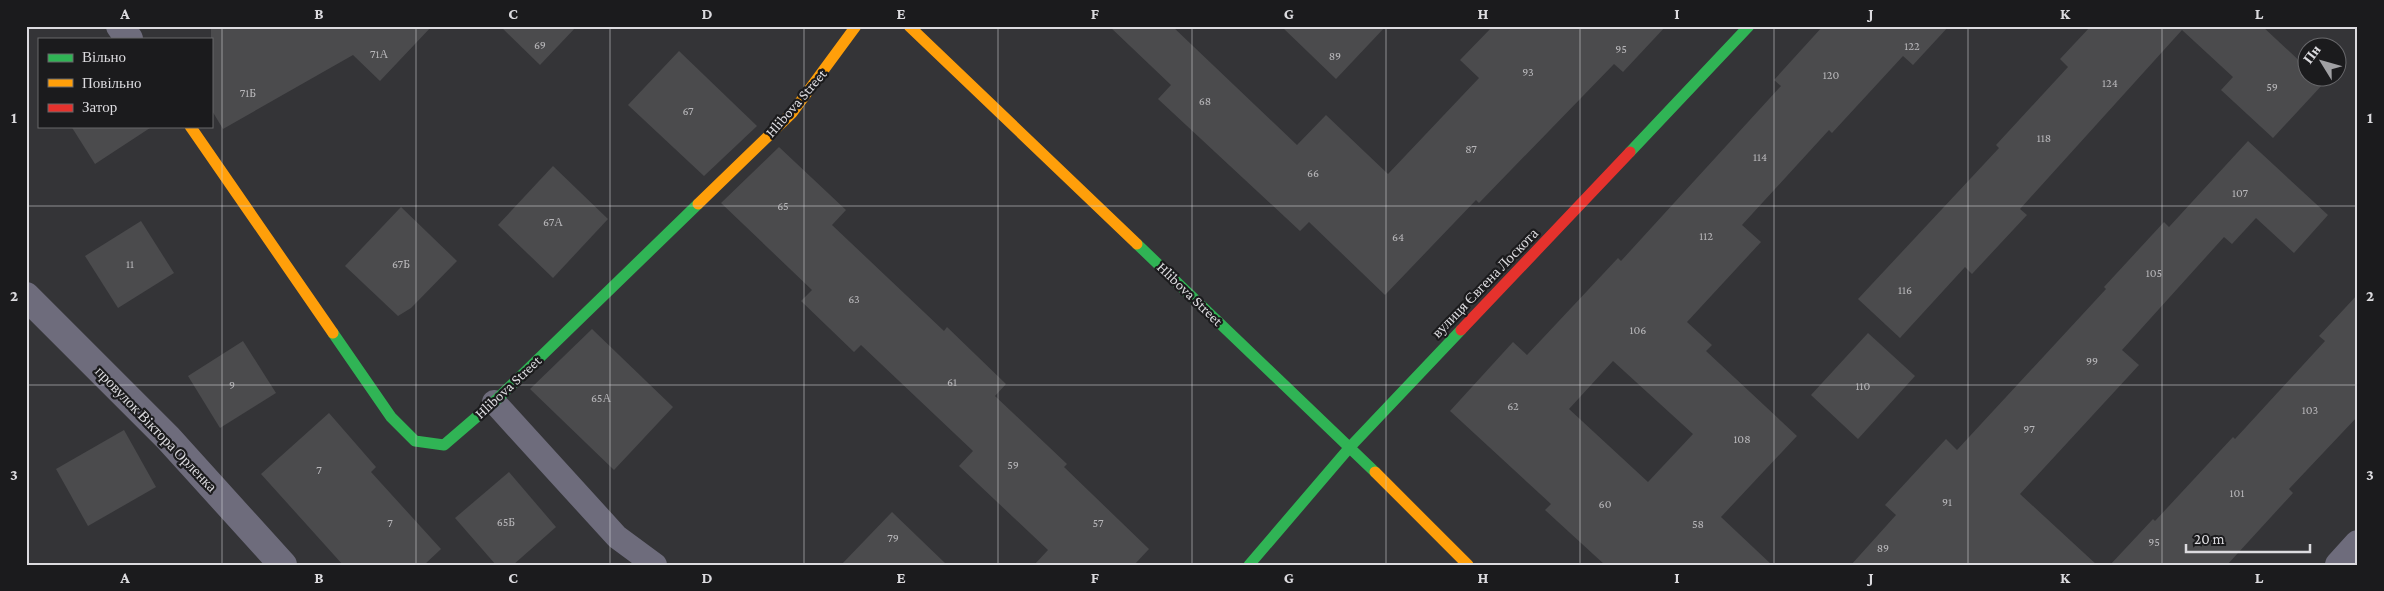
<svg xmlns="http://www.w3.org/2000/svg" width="2384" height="591" viewBox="0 0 2384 591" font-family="'Crimson Pro',serif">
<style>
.building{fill:#4b4b4d;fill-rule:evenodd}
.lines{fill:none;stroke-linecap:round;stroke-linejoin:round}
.lane{stroke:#6e6c7c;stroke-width:24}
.street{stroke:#6e6c7c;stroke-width:28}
.fast{stroke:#30b455;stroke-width:11}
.slow{stroke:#ff9f0a;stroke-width:11}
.jam{stroke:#e5322d;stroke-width:11}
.grid{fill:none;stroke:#dcdbdf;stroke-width:1;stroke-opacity:0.55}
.labels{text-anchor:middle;stroke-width:4.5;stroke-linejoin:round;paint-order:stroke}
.number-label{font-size:12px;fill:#b8b7ba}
.street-label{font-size:15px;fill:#dcdbdf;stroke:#1b1b1d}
.neatline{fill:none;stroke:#dcdbdf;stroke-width:2}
.grid-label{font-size:16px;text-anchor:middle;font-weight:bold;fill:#dcdbdf}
</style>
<rect width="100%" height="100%" fill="#343437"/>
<g class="building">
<path d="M 211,26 L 432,26 L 380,81 L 353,55 L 223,129 L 211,109 Z"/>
<path d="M 500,26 L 577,26 L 540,65 Z"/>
<path d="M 1109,26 L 1172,26 L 1297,145 L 1326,115 L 1388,174 L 1479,78 L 1460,60 L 1493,26 L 1666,26 L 1623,72 L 1614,64 L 1479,203 L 1476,200 L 1385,295 L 1309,222 L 1300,231 L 1158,99 L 1171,85 Z"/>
<path d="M 1281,26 L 1386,26 L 1336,79 Z"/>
<path d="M 1823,26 L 1949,26 L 1913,65 L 1903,56 L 1832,133 L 1829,130 L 1742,225 L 1761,242 L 1687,322 L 1712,345 L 1706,351 L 1797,436 L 1721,517 L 1772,565 L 1605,565 L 1545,510 L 1551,504 L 1450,411 L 1513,342 L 1527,355 L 1618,258 L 1621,261 L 1781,86 L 1774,80 ZM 1613,361 L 1693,434 L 1648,482 L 1569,409 Z"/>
<path d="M 2091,26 L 2262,26 L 2306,67 L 2306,78 L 2318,78 L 2324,83 L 2273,138 L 2221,90 L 2233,77 L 2182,30 L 2020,209 L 2027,215 L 1972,274 L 1965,267 L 1900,338 L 1858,299 L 1999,148 L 1996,145 L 2068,67 L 2060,59 Z"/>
<path d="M 679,51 L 757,126 L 704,176 L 628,105 Z"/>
<path d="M 71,126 L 153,126 L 95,164 Z"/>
<path d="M 2248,141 L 2328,215 L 2294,253 L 2256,218 L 2232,244 L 2224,237 L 2122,350 L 2139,365 L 2020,494 L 2097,565 L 1851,565 L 1896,515 L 1885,505 L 1946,439 L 1957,450 L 2106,289 L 2104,287 L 2164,222 L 2169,227 Z"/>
<path d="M 779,147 L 846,210 L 832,225 L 944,331 L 947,327 L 1006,384 L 995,396 L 1067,464 L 1064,467 L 1149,549 L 1134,565 L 1034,565 L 1048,550 L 959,466 L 973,451 L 861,345 L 854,352 L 801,301 L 812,290 L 721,203 Z"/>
<path d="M 553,166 L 608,219 L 553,278 L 498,225 Z"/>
<path d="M 401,207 L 457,261 L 411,308 L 398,316 L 345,266 Z"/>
<path d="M 141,221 L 174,273 L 118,308 L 85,256 Z"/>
<path d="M 2358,294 L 2358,416 L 2289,489 L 2293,493 L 2227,565 L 2110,565 L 2153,519 L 2155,521 L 2233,437 L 2235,439 L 2325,341 L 2319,336 Z"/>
<path d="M 592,329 L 673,407 L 614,470 L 530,389 Z"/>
<path d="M 1868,333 L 1915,376 L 1858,439 L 1811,395 Z"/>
<path d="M 243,341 L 276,393 L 220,428 L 188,376 Z"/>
<path d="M 329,413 L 376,467 L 371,472 L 441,549 L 424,565 L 343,565 L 261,474 Z"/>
<path d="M 124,430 L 156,487 L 88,526 L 56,469 Z"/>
<path d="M 509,472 L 556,527 L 513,565 L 496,565 L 455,518 Z"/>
<path d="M 892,512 L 947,565 L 841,565 Z"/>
</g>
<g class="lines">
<path class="lane" d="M 494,402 L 617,537 L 655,565"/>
<g class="street">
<path d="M 120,26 L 129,39"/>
<path d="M 26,296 L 168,438 L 283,565"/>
<path d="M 2339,565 L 2358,544"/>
</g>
<g class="fast">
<path d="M 1630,152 L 1749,26"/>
<path d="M 1137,244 L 1375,472"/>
<path d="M 333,333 L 391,417 L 415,441 L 444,445 L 494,402 L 698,204"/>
<path d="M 1249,565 L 1350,447 L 1461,330"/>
</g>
<g class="slow">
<path d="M 909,26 L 1137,244"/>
<path d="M 190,126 L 333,333"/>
<path d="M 698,204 L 792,113 L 856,26"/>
<path d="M 1375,472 L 1468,565"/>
</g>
<path class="jam" d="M 1461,330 L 1630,152"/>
</g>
<path class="grid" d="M 222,26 L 222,565M 416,26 L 416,565M 610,26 L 610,565M 804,26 L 804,565M 998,26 L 998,565M 1192,26 L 1192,565M 1386,26 L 1386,565M 1580,26 L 1580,565M 1774,26 L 1774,565M 1968,26 L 1968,565M 2162,26 L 2162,565M 26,206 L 2358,206M 26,385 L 2358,385"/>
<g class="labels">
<g class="number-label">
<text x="540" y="49">69</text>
<text x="1912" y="50">122</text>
<text x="1621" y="53">95</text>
<text x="379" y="58">71А</text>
<text x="1335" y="60">89</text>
<text x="1528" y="76">93</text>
<text x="1831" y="79">120</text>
<text x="2110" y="87">124</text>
<text x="2272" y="91">59</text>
<text x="248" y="97">71Б</text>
<text x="1205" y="105">68</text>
<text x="688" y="115">67</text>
<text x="2044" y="142">118</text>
<text x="1471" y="153">87</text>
<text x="1760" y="161">114</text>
<text x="1313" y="177">66</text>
<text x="2240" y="197">107</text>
<text x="783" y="210">65</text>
<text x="553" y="226">67А</text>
<text x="1706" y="240">112</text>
<text x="1398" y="241">64</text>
<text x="130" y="268">11</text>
<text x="401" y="268">67Б</text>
<text x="2154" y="277">105</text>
<text x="1905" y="294">116</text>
<text x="854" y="303">63</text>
<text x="1638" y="334">106</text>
<text x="2092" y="365">99</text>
<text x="952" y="386">61</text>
<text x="232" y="389">9</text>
<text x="1863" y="390">110</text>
<text x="601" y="402">65А</text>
<text x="1513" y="410">62</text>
<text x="2310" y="414">103</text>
<text x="2029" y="433">97</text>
<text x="1742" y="443">108</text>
<text x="1013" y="469">59</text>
<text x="319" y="474">7</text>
<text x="2237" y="497">101</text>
<text x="1947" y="506">91</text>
<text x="1605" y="508">60</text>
<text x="506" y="526">65Б</text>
<text x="390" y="527">7</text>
<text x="1098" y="527">57</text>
<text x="1698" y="528">58</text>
<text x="893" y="542">79</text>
<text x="2154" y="546">95</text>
<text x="1883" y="552">89</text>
</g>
<g class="street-label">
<text transform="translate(796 103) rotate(-49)" y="5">Hlibova Street</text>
<text transform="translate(1485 283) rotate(-46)" y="5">вулиця Євгена Лоскота</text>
<text transform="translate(1190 294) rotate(44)" y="5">Hlibova Street</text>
<text transform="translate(508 387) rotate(-43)" y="5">Hlibova Street</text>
<text transform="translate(156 429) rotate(46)" y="5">провулок Віктора Орленка</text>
</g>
</g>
<rect width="2384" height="591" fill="none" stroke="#1b1b1d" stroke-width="55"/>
<rect x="38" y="38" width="175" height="90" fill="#1b1b1d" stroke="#68686b"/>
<rect x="48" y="54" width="25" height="8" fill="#30b455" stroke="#68686b"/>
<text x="82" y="62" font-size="15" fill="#dcdbdf">Вільно</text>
<rect x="48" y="79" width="25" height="8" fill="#ff9f0a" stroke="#68686b"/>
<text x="82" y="88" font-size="15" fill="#dcdbdf">Повільно</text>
<rect x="48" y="104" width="25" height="8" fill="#e5322d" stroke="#68686b"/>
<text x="82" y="112" font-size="15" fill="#dcdbdf">Затор</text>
<g transform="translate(2322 62) rotate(307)"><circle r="24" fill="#1b1b1d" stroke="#68686b"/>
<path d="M0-4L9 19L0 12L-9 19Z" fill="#a1a1a4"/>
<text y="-8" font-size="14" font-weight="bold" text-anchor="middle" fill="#dcdbdf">Пн</text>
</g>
<path d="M2186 544v8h124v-8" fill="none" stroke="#dcdbdf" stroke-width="2.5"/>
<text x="2194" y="544" font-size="15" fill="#dcdbdf" stroke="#1b1b1d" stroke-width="4" paint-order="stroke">20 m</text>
<rect x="28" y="28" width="2328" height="536" class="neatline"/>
<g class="grid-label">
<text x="125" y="19">A</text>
<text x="319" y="19">B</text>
<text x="513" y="19">C</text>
<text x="707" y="19">D</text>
<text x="901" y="19">E</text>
<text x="1095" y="19">F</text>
<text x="1289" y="19">G</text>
<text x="1483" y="19">H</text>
<text x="1677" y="19">I</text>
<text x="1871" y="19">J</text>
<text x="2065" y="19">K</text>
<text x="2259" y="19">L</text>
<text x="14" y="123">1</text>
<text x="2370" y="123">1</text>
<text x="14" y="301">2</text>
<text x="2370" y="301">2</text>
<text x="14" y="480">3</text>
<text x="2370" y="480">3</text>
<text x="125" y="583">A</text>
<text x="319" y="583">B</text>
<text x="513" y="583">C</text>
<text x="707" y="583">D</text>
<text x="901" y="583">E</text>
<text x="1095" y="583">F</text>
<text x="1289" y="583">G</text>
<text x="1483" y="583">H</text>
<text x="1677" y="583">I</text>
<text x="1871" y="583">J</text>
<text x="2065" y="583">K</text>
<text x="2259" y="583">L</text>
</g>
</svg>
